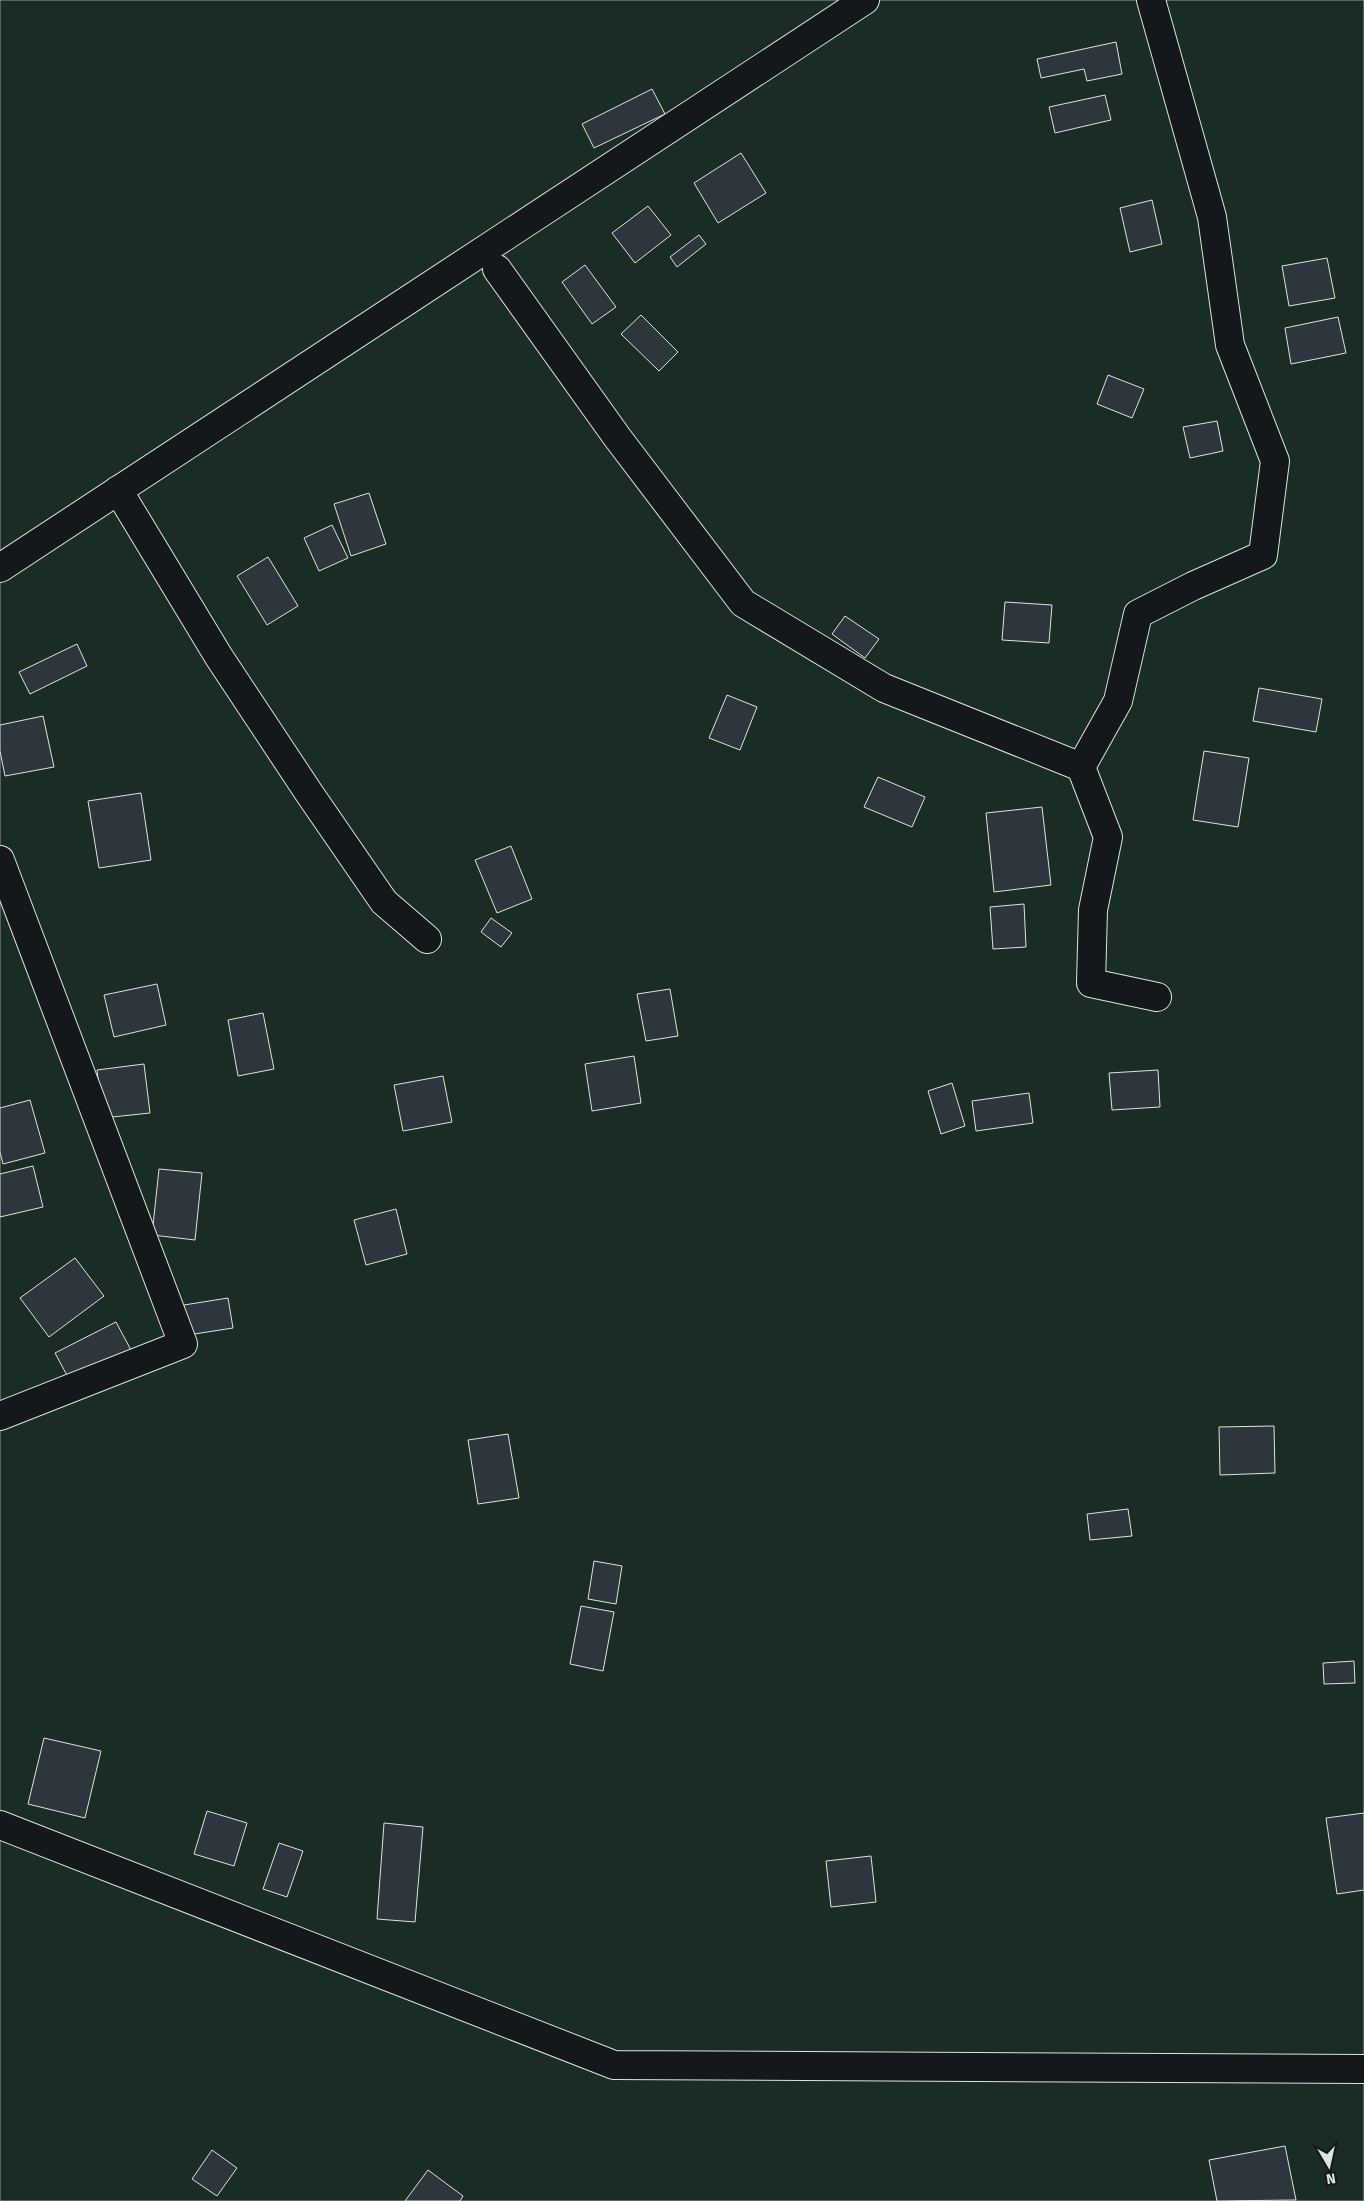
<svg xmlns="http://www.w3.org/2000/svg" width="1364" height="2201" viewBox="0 0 1364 2201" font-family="'Fira Sans',sans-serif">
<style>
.green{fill:#1a2d24;stroke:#939e99}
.building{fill:#2c363c;stroke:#d8e6dc}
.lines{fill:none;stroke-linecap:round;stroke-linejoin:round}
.minor-casing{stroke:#d8e6dc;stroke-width:30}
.minor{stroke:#14181c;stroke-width:28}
</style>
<rect width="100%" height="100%" fill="#14181c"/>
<rect class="green" x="0" y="0" width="1364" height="2201"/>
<g class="building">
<path d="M 1116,42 L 1122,74 L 1087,81 L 1084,69 L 1041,78 L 1037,59 Z"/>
<path d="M 652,89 L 665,114 L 594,148 L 582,124 Z"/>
<path d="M 1105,95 L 1111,120 L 1055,133 L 1049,107 Z"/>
<path d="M 741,153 L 766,193 L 718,223 L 694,183 Z"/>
<path d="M 1152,200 L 1162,244 L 1130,252 L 1120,208 Z"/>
<path d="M 648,206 L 671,235 L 635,263 L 612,233 Z"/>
<path d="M 699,235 L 706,244 L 677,267 L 670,257 Z"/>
<path d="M 1327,258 L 1335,298 L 1289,306 L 1282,266 Z"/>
<path d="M 585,265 L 616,307 L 592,324 L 562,282 Z"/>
<path d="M 641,315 L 678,352 L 659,371 L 621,334 Z"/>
<path d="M 1338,317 L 1346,353 L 1291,364 L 1285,328 Z"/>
<path d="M 1108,375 L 1144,389 L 1132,418 L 1097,404 Z"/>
<path d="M 1217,421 L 1223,451 L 1190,458 L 1183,427 Z"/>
<path d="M 369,493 L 386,544 L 351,556 L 334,504 Z"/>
<path d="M 332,525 L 348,558 L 319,571 L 304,538 Z"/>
<path d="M 268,557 L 298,606 L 267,625 L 237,576 Z"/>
<path d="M 1005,602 L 1052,605 L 1049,643 L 1002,640 Z"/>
<path d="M 845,616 L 879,639 L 865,658 L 832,634 Z"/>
<path d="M 77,644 L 87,666 L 30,694 L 19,672 Z"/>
<path d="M 1259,688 L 1322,699 L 1316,732 L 1253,721 Z"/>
<path d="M 727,695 L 757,707 L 740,750 L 709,738 Z"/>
<path d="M 43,716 L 54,767 L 5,776 L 0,751 L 0,725 Z"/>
<path d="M 1204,751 L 1249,758 L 1238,827 L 1193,820 Z"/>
<path d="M 878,777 L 925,797 L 912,827 L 864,807 Z"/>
<path d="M 141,793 L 151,860 L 99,868 L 88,801 Z"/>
<path d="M 1042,807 L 1051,885 L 994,892 L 986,813 Z"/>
<path d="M 511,846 L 532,899 L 497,913 L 475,860 Z"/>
<path d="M 1024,904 L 1026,947 L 993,949 L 990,907 Z"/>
<path d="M 491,918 L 512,933 L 501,947 L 481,932 Z"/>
<path d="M 157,984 L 166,1025 L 114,1037 L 104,995 Z"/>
<path d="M 670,989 L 678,1036 L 646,1041 L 637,994 Z"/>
<path d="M 263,1013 L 274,1069 L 238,1076 L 228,1020 Z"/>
<path d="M 634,1056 L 641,1103 L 592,1111 L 585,1064 Z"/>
<path d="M 144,1064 L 150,1113 L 103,1118 L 97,1070 Z"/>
<path d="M 1158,1070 L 1160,1107 L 1112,1110 L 1109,1073 Z"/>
<path d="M 443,1076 L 452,1122 L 403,1131 L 394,1085 Z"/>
<path d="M 952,1083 L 965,1126 L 941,1134 L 928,1091 Z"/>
<path d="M 1029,1093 L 1033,1123 L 976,1131 L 972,1101 Z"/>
<path d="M 30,1100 L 45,1153 L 3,1164 L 0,1152 L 0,1108 Z"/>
<path d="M 33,1166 L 43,1207 L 0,1217 L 0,1174 Z"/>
<path d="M 159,1169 L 202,1173 L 195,1240 L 152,1235 Z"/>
<path d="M 396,1209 L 407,1254 L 366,1265 L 354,1220 Z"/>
<path d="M 75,1258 L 104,1296 L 49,1337 L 20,1298 Z"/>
<path d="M 228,1298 L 233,1328 L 188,1335 L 184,1305 Z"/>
<path d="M 116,1322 L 131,1350 L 70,1381 L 55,1353 Z"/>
<path d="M 1274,1426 L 1275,1473 L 1220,1475 L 1219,1427 Z"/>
<path d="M 508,1434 L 519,1498 L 478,1504 L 468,1440 Z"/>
<path d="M 1128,1509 L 1132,1536 L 1090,1540 L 1087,1514 Z"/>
<path d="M 594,1561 L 622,1566 L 616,1604 L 588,1599 Z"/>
<path d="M 581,1606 L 614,1612 L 603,1671 L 570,1664 Z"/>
<path d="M 1354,1661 L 1355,1683 L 1324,1684 L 1323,1663 Z"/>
<path d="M 44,1738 L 101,1751 L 85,1818 L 28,1804 Z"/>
<path d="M 207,1811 L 247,1823 L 234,1866 L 194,1854 Z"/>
<path d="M 1364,1813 L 1364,1890 L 1337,1894 L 1326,1818 Z"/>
<path d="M 384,1823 L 423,1827 L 415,1922 L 377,1919 Z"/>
<path d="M 279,1843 L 303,1851 L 287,1897 L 263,1889 Z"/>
<path d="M 871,1856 L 876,1902 L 831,1907 L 826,1861 Z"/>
<path d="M 1285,2146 L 1296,2200 L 1217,2201 L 1209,2160 Z"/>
<path d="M 212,2150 L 237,2168 L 217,2196 L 192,2179 Z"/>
<path d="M 428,2170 L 463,2196 L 460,2201 L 405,2201 Z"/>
</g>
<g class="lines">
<g class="minor-casing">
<g id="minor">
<path d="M 497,269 L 617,437 L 743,603 L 884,688 L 1081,767 L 1108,837 L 1093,910 L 1091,983 L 1157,997"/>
<path d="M 118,490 L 219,657 L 309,793 L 384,902 L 427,939"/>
<path d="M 0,568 L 865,0"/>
<path d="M 1081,767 L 1118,701 L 1138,614 L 1193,586 L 1263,555 L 1275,461 L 1230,345 L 1212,217 L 1151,0"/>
<path d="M 0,860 L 183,1344 L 0,1416"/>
<path d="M 0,1825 L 614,2065 L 1364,2069"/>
</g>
</g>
<use href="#minor" class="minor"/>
</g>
<g transform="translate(1329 2166) rotate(171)" stroke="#14181c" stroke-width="4" paint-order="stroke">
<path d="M0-4L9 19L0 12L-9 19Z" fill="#d8e6dc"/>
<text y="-8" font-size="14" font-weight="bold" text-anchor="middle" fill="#d8e6dc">N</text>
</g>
</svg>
